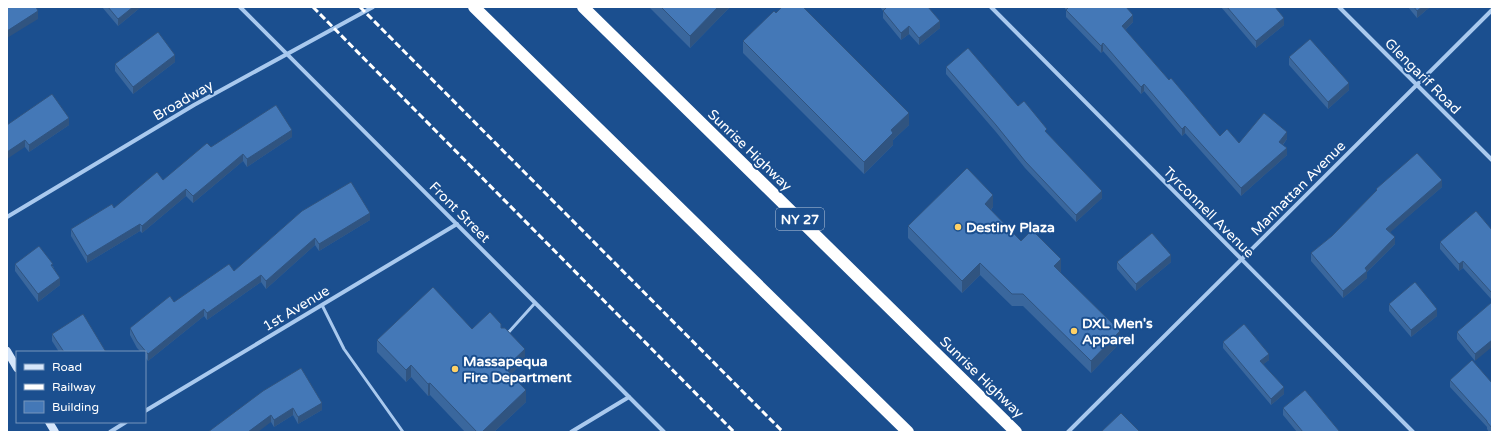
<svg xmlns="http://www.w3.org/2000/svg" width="1499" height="439" viewBox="0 0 1499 439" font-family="'Varela Round',sans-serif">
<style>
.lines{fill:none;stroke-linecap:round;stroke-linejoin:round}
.lane{stroke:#a9c9ee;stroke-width:3}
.street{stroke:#a9c9ee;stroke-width:4}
.secondary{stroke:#d6e6fa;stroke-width:8}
.highway{stroke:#fff;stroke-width:12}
.rail{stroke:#fff;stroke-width:3;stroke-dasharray:7 3;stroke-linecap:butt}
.wall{fill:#3a679d}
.shaded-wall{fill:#305480}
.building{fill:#4478b7;stroke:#305480}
.poi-dot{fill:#ffd166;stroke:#1b4f8f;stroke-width:1.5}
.labels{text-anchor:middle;stroke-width:4;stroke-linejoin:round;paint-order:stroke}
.shield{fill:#1b4f8f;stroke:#bbcadd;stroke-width:1}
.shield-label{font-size:13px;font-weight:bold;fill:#fff}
.street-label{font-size:14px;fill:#fff;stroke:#1b4f8f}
.poi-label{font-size:14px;font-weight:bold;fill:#fff;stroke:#1b4f8f;text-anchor:start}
</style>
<rect width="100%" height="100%" fill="#1b4f8f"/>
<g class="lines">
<g class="lane">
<path d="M 322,305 L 344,349 L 403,432"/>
<path d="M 507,334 L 535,303"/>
</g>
<g class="street">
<path d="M 240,7 L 664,432"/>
<path d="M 991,7 L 1413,432"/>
<path d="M 1339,7 L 1492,160"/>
<path d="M 7,217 L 194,105 L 373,7"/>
<path d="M 145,411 L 457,224"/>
<path d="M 110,432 L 126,422"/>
<path d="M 571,432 L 629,397"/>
<path d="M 1068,432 L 1492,10"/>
</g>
<g class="secondary">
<path d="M 7,351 L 17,368"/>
<path d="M 49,422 L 55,432"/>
</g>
<g class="highway">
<path d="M 474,7 L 908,432"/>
<path d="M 583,7 L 1016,432"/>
</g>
<g class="rail">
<path d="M 313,7 L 734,432"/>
<path d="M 360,7 L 783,432"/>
</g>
</g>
<g class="wall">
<path d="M 102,7 L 141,7 L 118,26 Z"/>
<path d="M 649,7 L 730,7 L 690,48 Z"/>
<path d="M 880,7 L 928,7 L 940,28 L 919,45 L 909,34 L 901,40 L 883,18 L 883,11 Z"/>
<path d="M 1064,7 L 1126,7 L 1133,22 L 1125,30 L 1169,80 L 1220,136 L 1239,143 L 1287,139 L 1283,145 L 1287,155 L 1241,196 L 1185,133 L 1182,136 L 1144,91 L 1141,94 L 1103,51 L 1101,53 L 1066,17 L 1066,10 Z"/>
<path d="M 1221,7 L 1275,7 L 1284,25 L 1256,48 Z"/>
<path d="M 1408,7 L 1430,7 L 1417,18 Z"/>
<path d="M 743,41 L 909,125 L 893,140 L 893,145 L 864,174 L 743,53 Z"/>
<path d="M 1289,57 L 1349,90 L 1328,109 L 1289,65 Z"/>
<path d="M 175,62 L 133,94 L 115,71 L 115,64 Z"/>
<path d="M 946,67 L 1018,106 L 1102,198 L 1076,222 L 1025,168 L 996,132 L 946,74 Z"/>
<path d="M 7,125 L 69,125 L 29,152 L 25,147 Z"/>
<path d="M 292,137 L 247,167 L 243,161 L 193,203 L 186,196 L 142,233 L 140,231 L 87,263 L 71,236 L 71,229 L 114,208 L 163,180 L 211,147 Z"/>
<path d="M 1442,187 L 1390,232 L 1395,244 L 1367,272 L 1367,278 L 1343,298 L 1311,261 L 1311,253 L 1332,236 L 1376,191 L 1376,189 Z"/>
<path d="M 993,207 L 991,210 L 1021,241 L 1061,271 L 1060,272 L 1120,343 L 1091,373 L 1023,306 L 1012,306 L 980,275 L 962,293 L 908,238 L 908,226 Z"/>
<path d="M 302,211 L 370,220 L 319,251 L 315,245 L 266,289 L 261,282 L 207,320 L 204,316 L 148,361 L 145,357 L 145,352 L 141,352 L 137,348 L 130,335 L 130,328 L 174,302 L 234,271 Z"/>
<path d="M 1492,230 L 1492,300 L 1463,268 L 1459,271 L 1440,249 L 1440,242 Z"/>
<path d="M 1117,262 L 1171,262 L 1136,291 L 1117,269 Z"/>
<path d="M 15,264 L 53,266 L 60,285 L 38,302 L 15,271 Z"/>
<path d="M 1492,302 L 1475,361 L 1457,339 L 1457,332 Z"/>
<path d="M 1389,304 L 1437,316 L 1411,337 L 1389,311 Z"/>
<path d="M 501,328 L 525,361 L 511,374 L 526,402 L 494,432 L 465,432 L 430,395 L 428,396 L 411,377 L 406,382 L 377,352 L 377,340 L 472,329 Z"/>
<path d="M 52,334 L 106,352 L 59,352 L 52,341 Z"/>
<path d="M 1223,342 L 1269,360 L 1263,364 L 1284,394 L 1271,405 L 1223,348 Z"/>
<path d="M 1450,380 L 1492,383 L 1492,432 L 1489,432 L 1487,429 L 1487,427 L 1450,387 Z"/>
<path d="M 263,391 L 322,410 L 298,424 L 293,415 L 274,427 L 271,422 Z"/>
<path d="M 1283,408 L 1340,432 L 1297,432 L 1283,415 Z"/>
</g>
<g class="shaded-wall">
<path d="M 133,7 L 141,7 L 118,26 L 118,19 Z"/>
<path d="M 718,7 L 730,7 L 690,48 L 690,36 Z"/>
<path d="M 1422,7 L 1430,7 L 1417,18 L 1417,11 Z"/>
<path d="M 38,11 L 38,19 L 7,38 L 7,31 Z"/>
<path d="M 1133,15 L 1133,22 L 1122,33 L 1122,26 Z"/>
<path d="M 1284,18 L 1284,25 L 1256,48 L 1256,41 Z"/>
<path d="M 940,21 L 940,28 L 919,45 L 919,38 Z"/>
<path d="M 909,26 L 909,34 L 901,40 L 901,33 Z"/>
<path d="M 1103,43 L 1103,51 L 1101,53 L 1101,46 Z"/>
<path d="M 175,55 L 175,62 L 133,94 L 133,87 Z"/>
<path d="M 1349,83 L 1349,90 L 1328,109 L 1328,102 Z"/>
<path d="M 1144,84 L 1144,91 L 1141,94 L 1141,87 Z"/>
<path d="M 909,113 L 909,125 L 893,140 L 893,145 L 864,174 L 864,162 L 891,130 Z"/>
<path d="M 69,118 L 69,125 L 29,152 L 29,145 Z"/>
<path d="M 1185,126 L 1185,133 L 1182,136 L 1182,129 Z"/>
<path d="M 292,130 L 292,137 L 247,167 L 247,159 Z"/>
<path d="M 1287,132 L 1287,139 L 1279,149 L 1279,142 Z"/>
<path d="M 25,140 L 25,147 L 7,159 L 7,152 Z"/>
<path d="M 1287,148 L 1287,155 L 1241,196 L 1241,188 Z"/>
<path d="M 243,154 L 243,161 L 193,203 L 193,196 Z"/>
<path d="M 1442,180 L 1442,187 L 1386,236 L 1386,229 Z"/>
<path d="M 186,189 L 186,196 L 142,233 L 142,226 Z"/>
<path d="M 1102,191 L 1102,198 L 1076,222 L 1076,215 Z"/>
<path d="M 993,195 L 993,207 L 985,216 L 985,204 Z"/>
<path d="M 370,213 L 370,220 L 319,251 L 319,244 Z"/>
<path d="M 140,224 L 140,231 L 87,263 L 87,256 Z"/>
<path d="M 1395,237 L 1395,244 L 1367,272 L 1367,278 L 1343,298 L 1343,291 Z"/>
<path d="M 315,238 L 315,245 L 266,289 L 266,281 Z"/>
<path d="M 1171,255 L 1171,262 L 1136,291 L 1136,284 Z"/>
<path d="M 1061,259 L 1061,271 L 1054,278 L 1054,266 Z"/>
<path d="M 1463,261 L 1463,268 L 1459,271 L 1459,264 Z"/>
<path d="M 980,263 L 980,275 L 962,293 L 962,281 Z"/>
<path d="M 261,275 L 261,282 L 207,320 L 207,313 Z"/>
<path d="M 60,278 L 60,285 L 38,302 L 38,294 Z"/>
<path d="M 204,309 L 204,316 L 148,361 L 148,354 Z"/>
<path d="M 1437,309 L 1437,316 L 1411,337 L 1411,330 Z"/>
<path d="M 1120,331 L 1120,343 L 1091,373 L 1091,361 Z"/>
<path d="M 1492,340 L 1492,347 L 1475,361 L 1475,354 Z"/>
<path d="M 525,349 L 525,361 L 505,380 L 505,368 Z"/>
<path d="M 1269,354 L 1269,360 L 1260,367 L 1260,361 Z"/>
<path d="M 411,365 L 411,377 L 406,382 L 406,370 Z"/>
<path d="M 430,383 L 430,395 L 428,396 L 428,384 Z"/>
<path d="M 1284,387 L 1284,394 L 1271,405 L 1271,399 Z"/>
<path d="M 526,390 L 526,402 L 494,432 L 482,432 Z"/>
<path d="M 322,403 L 322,410 L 298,424 L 298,417 Z"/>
<path d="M 293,408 L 293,415 L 274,427 L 274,420 Z"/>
<path d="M 271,415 L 271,422 L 258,432 L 248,432 Z"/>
</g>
<g class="building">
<path d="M 7,7 L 36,7 L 38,11 L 7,31 Z"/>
<path d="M 108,7 L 133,7 L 118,19 Z"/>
<path d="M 661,7 L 718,7 L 690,36 Z"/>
<path d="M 782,7 L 803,7 L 909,113 L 891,130 L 893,133 L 864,162 L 743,41 L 774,11 L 776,13 Z"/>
<path d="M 886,7 L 928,7 L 940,21 L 919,38 L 909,26 L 901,33 L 883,11 L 886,8 Z"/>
<path d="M 1069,7 L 1126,7 L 1133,15 L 1122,26 L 1169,80 L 1171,78 L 1220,136 L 1227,129 L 1239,143 L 1264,113 L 1287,132 L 1279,142 L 1287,148 L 1241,188 L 1185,126 L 1182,129 L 1144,84 L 1141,87 L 1103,43 L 1101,46 L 1066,10 Z"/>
<path d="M 1227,7 L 1275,7 L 1284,18 L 1256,41 Z"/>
<path d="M 1414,7 L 1422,7 L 1417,11 Z"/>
<path d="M 158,32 L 175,55 L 133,87 L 115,64 Z"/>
<path d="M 1310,39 L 1349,83 L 1328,102 L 1289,57 Z"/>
<path d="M 968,48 L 1018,106 L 1024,101 L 1047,129 L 1045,131 L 1102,191 L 1076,215 L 1025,161 L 996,125 L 946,67 Z"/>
<path d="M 52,94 L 69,118 L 29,145 L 25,140 L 7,152 L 7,125 Z"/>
<path d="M 276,105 L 292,130 L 247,159 L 243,154 L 193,196 L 186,189 L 142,226 L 140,224 L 87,256 L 71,229 L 112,204 L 114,208 L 157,172 L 163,180 L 207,143 L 211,147 Z"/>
<path d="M 1417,153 L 1442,180 L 1386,229 L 1395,237 L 1365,268 L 1367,271 L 1343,291 L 1311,253 L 1332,236 L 1377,190 L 1376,189 Z"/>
<path d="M 967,168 L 993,195 L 985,204 L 1021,241 L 1032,230 L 1061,259 L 1054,266 L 1120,331 L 1091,361 L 1023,294 L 1012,294 L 980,263 L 962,281 L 908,226 Z"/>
<path d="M 351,182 L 370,213 L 319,244 L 315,238 L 266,281 L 261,275 L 207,313 L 204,309 L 148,354 L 137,341 L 130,328 L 170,296 L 174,302 L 229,264 L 234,271 L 302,211 Z"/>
<path d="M 1476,211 L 1492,230 L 1492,293 L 1463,261 L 1459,264 L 1440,242 Z"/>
<path d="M 1152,233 L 1171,255 L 1136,284 L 1117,262 Z"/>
<path d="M 39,246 L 53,264 L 51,265 L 60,278 L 38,294 L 15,264 Z"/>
<path d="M 1415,282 L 1437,309 L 1411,330 L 1389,304 Z"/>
<path d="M 433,287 L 472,329 L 490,312 L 501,324 L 501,328 L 505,328 L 525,349 L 505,368 L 526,390 L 482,432 L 477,432 L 430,383 L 428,384 L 411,365 L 406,370 L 377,340 Z"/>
<path d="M 1492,302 L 1492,340 L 1475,354 L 1457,332 Z"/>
<path d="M 83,314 L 106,352 L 64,352 L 52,334 Z"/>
<path d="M 1244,324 L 1269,354 L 1260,361 L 1284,387 L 1271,399 L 1223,342 Z"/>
<path d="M 1472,360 L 1492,383 L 1492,428 L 1487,422 L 1487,421 L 1450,380 Z"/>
<path d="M 301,368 L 322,403 L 298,417 L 293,408 L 274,420 L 271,415 L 248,432 L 208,432 L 263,391 Z"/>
<path d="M 1305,390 L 1340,432 L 1303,432 L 1283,408 Z"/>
<path d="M 1121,413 L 1140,432 L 1101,432 Z"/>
</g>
<g class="poi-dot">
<circle cx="958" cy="227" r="4"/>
<circle cx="1074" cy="331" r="4"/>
<circle cx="455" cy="369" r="4"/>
</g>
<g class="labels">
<rect class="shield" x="776" y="208" width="48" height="22" rx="3"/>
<g class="shield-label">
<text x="800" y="224">NY 27</text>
</g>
<g class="street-label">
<text transform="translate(1423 76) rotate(45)" y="5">Glengarif Road</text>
<text transform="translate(183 100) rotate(-30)" y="5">Broadway</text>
<text transform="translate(750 150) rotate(44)" y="5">Sunrise Highway</text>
<text transform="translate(1298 188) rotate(-45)" y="5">Manhattan Avenue</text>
<text transform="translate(460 212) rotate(45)" y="5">Front Street</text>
<text transform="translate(1209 212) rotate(45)" y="5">Tyrconnell Avenue</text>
<text transform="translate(296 308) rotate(-31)" y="5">1st Avenue</text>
<text transform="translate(982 377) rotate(44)" y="5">Sunrise Highway</text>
</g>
<g class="poi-label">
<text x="966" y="232">Destiny Plaza</text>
<text x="1082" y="328">DXL Men's<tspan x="1082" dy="16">Apparel</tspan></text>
<text x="463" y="366">Massapequa<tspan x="463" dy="16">Fire Department</tspan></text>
</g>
</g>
<rect width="1499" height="439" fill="none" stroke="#ffffff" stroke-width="16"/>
<rect x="16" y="351" width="130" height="72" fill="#1b4f8f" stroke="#7695bc"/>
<rect x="24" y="364" width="20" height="6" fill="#d6e6fa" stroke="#7695bc"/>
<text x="52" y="371" font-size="12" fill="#ffffff">Road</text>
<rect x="24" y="384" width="20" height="6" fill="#ffffff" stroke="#7695bc"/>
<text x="52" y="391" font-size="12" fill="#ffffff">Railway</text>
<rect x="24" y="401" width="20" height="12" fill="#4478b7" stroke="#7695bc"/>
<text x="52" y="411" font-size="12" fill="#ffffff">Building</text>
</svg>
